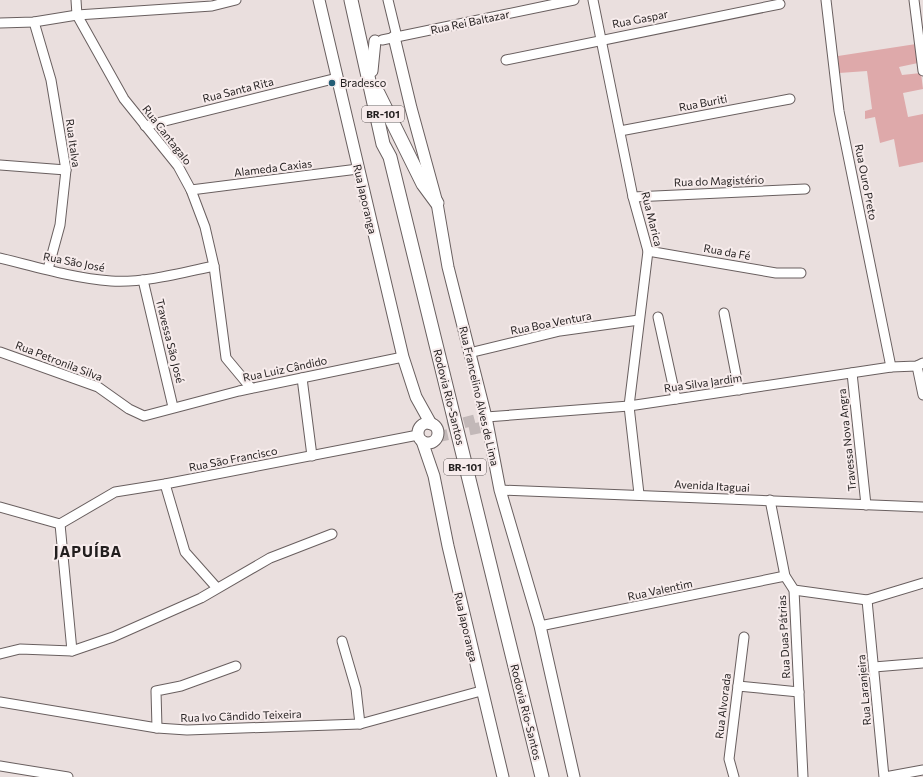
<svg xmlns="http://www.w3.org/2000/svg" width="923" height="777" viewBox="0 0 923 777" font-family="Commissioner,sans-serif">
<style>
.green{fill:#dea9aa}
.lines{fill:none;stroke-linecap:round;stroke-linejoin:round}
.major-tunnel{stroke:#c2b8b8;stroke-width:11;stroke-dasharray:11 5.5;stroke-linecap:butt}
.minor-casing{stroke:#695f5f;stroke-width:11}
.major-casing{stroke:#695f5f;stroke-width:13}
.highway-casing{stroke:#695f5f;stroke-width:15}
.minor{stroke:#fff;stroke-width:9}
.major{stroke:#fff;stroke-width:11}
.highway{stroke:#fff;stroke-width:13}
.poi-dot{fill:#235d76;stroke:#f7ecec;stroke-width:1.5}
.labels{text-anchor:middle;stroke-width:4;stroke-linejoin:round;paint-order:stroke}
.shield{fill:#f7ecec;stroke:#625c5c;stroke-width:1}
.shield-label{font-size:10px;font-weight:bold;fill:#221e1e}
.street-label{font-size:11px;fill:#221e1e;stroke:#f7ecec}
.poi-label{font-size:11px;fill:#221e1e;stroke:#f7ecec;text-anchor:start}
.district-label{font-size:15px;font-weight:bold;letter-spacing:1px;fill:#221e1e;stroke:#f7ecec}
</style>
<rect width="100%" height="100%" fill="#eadfde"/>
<path class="green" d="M 916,44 L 918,63 L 899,67 L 902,75 L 921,73 L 923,89 L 903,93 L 908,117 L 923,114 L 923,162 L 899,167 L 894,139 L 880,143 L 875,117 L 865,119 L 865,111 L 872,109 L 867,71 L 839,73 L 838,56 Z"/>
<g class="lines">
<g class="major-tunnel">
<path d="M 448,427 L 486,417"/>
<path d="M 437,437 L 487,426"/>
</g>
<g class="minor-casing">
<g id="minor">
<path d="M 76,0 L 77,15 L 124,99 L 178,166 L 191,190 L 205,227 L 214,266 L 226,358 L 251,388"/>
<path d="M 388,0 L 397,37"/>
<path d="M 593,0 L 633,197 L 648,251 L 629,406 L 639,494"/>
<path d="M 826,0 L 839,111 L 891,367"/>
<path d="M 914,0 L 923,71"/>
<path d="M 34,22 L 51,80 L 66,170 L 60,225 L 48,269"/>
<path d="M 0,23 L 34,22 L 77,15 L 212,6 L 236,0"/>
<path d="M 382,40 L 574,0"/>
<path d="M 506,60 L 780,4"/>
<path d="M 145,126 L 337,78"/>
<path d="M 620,131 L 790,99"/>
<path d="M 0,165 L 66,170"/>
<path d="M 191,190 L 358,169"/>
<path d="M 633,197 L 805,189"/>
<path d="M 648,251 L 776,273 L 801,273"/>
<path d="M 0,258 C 37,267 73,278 111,281 C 145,283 181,273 214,266"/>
<path d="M 143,280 L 173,407"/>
<path d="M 724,313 L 739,390"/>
<path d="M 658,317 L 676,399"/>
<path d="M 0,352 L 98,387 L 129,409 L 144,416 L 239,391 L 403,357"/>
<path d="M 469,353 L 560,331 L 639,320"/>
<path d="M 917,366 L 923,395"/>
<path d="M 852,373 L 866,505"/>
<path d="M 302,378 L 312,456"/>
<path d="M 486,417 L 629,406 L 891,367 L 917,366 L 923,363"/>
<path d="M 165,484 L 185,552 L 217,588"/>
<path d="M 500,490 L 923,507"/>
<path d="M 770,500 L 785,576 L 794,590 L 803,777"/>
<path d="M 0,507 L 60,524"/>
<path d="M 60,524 L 115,492 L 165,484 L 418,435"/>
<path d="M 60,524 L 72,651"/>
<path d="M 794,590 L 867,600 L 923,583"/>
<path d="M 867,600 L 884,777"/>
<path d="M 540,626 L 785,576"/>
<path d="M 342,641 L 356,689 L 360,724"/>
<path d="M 0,654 L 20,649 L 72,651 L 113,637 L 201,598 L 270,558 L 332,534"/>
<path d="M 874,667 L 923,663"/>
<path d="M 738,686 L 799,692"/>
<path d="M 0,702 L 157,728 L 187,730 L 360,724 L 481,691"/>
<path d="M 157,728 L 156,691 L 181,686 L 236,666"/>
<path d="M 0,766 L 68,777"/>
<path d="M 734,777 L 729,759 L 744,637"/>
<path d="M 885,777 L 923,770"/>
</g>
</g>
<g class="major-casing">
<g id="major">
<path d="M 319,0 L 403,357 L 416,397 L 431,424"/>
<path d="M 394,37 L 411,108 L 437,203 L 448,267 L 486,417 L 500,490 L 540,626 L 574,777"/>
<path d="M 372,71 L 375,41"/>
<circle cx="428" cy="433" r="10"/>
<path d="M 422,441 L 434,476 L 448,546 L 503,777"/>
</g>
</g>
<g class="highway-casing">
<g id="highway">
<path d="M 351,0 L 383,144 L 390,157 L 542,777"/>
<path d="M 378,93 L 423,184 L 437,203"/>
</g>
</g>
<use href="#minor" class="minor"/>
<use href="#major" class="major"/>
<use href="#highway" class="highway"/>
</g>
<circle class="poi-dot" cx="332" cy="83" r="4"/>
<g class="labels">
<g class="shield">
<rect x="362" y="106" width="42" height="16" rx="3"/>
<rect x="444" y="459" width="42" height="16" rx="3"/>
</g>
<g class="shield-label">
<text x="383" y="118">BR-101</text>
<text x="465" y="471">BR-101</text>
</g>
<g class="street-label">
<text transform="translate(640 19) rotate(-11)" y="4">Rua Gaspar</text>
<text transform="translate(470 22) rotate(-12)" y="4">Rua Rei Baltazar</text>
<text transform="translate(238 90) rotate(-14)" y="4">Rua Santa Rita</text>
<text transform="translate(703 103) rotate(-11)" y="4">Rua Buriti</text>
<text transform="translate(167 135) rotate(52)" y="4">Rua Cantagalo</text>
<text transform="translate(73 143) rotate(82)" y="4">Rua Italva</text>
<text transform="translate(273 168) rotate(-7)" y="4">Alameda Caxias</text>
<text transform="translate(719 181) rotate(-2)" y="4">Rua do Magistério</text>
<text transform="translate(866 182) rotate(79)" y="4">Rua Ouro Preto</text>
<text transform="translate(365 199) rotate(77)" y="4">Rua Japoranga</text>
<text transform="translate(652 219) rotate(76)" y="4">Rua Marica</text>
<text transform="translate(727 252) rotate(10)" y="4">Rua da Fé</text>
<text transform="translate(74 262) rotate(11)" y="4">Rua São José</text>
<text transform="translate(551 323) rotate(-11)" y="4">Rua Boa Ventura</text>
<text transform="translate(170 341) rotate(76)" y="4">Travessa São José</text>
<text transform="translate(59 361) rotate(21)" y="4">Rua Petronila Silva</text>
<text transform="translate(285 369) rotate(-12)" y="4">Rua Luiz Cândido</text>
<text transform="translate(703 383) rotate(-8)" y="4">Rua Silva Jardim</text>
<text transform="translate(479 396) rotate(77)" y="4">Rua Francelino Alves de Lima</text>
<text transform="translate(449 397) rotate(76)" y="4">Rodovia Rio-Santos</text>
<text transform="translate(847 440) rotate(-96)" y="4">Travessa Nova Angra</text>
<text transform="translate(233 459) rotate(-11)" y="4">Rua São Francisco</text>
<text transform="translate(712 486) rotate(3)" y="4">Avenida Itaguai</text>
<text transform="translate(660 590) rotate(-12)" y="4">Rua Valentim</text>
<text transform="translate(466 627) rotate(77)" y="4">Rua Japoranga</text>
<text transform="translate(784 637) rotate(-93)" y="4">Rua Duas Pátrias</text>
<text transform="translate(864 690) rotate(-95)" y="4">Rua Laranjeira</text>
<text transform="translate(723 706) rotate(-83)" y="4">Rua Alvorada</text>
<text transform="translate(526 712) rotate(76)" y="4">Rodovia Rio-Santos</text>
<text transform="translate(241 716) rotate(-2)" y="4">Rua Ivo Cãndido Teixeira</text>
</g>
<g class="poi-label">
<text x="340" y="87">Bradesco</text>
</g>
<g class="district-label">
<text x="88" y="557">JAPUÍBA</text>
</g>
</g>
</svg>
